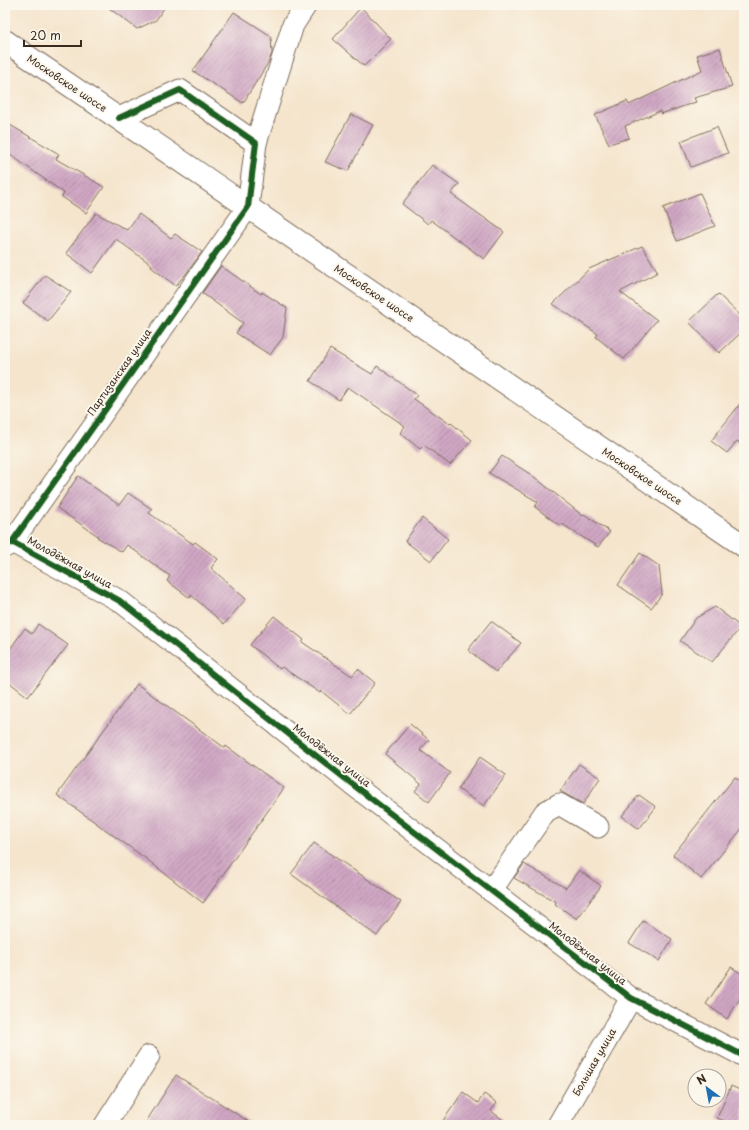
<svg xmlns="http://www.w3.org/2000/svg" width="749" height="1130" viewBox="0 0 749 1130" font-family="'Playpen Sans',sans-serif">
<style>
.building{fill:url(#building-hatch)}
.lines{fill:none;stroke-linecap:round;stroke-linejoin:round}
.minor-casing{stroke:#7c6b5b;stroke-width:23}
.major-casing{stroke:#7c6b5b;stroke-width:24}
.minor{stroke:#fff;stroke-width:21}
.major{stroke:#fff;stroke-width:22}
.cycleway-casing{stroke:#fbf7ec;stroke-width:8}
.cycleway{stroke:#1b5e20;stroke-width:6}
.labels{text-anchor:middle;stroke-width:4;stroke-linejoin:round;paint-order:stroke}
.street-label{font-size:10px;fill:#3b2a1e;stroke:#fbf7ec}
</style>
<defs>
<pattern id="building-hatch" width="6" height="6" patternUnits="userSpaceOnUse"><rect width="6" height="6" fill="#d0a7c5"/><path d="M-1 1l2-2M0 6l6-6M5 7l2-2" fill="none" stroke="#aa889f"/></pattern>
</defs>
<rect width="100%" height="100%" fill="#fbf7ec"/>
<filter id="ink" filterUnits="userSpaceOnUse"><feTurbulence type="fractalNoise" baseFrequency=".025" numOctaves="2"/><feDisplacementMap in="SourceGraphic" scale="8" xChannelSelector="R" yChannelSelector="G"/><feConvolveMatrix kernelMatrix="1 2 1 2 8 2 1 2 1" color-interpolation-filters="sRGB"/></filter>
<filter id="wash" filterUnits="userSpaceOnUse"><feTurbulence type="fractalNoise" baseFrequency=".012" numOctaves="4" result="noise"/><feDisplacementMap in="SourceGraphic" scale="16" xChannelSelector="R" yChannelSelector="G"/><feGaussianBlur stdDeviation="0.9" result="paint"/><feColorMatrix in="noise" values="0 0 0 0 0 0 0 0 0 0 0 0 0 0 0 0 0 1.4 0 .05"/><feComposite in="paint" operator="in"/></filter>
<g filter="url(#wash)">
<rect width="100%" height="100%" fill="#f5e5cd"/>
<g id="blocks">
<g class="building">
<path d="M 105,5 L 166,5 L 156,20 L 137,29 Z"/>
<path d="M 361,7 L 391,39 L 364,66 L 333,39 Z"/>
<path d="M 234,12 L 271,36 L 272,53 L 268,63 L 243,103 L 193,71 Z"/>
<path d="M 720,48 L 732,87 L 694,98 L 696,102 L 661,114 L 660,111 L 625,126 L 629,138 L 609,144 L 595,115 L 627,101 L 629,105 L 702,70 L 697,55 Z"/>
<path d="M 351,114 L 373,125 L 348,171 L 325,162 Z"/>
<path d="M 5,122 L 59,154 L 56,159 L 104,187 L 86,213 L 62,197 L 64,193 L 5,151 Z"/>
<path d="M 717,127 L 728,153 L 691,167 L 681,141 Z"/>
<path d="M 432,165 L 459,184 L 451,194 L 504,232 L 484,259 L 431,220 L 428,224 L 402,204 Z"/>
<path d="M 700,193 L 715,226 L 677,241 L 663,208 Z"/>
<path d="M 96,213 L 127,230 L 139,214 L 171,238 L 175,234 L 202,252 L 182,279 L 181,279 L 176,286 L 151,267 L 152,265 L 116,239 L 92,273 L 66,253 Z"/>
<path d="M 642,246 L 658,272 L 620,292 L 657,320 L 624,359 L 596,337 L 598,334 L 553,304 L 589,269 Z"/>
<path d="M 221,266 L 261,294 L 262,292 L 287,308 L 283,337 L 270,355 L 236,333 L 243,323 L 202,293 Z"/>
<path d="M 45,275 L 71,292 L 48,321 L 23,303 Z"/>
<path d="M 718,294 L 744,319 L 744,330 L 719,353 L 689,322 Z"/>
<path d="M 330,349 L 372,374 L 377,366 L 417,395 L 414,399 L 450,424 L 451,423 L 472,440 L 450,465 L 424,445 L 420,449 L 400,433 L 405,426 L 348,387 L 339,400 L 310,381 Z"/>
<path d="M 744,399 L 744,446 L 737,441 L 727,453 L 711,441 Z"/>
<path d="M 502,456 L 533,476 L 583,516 L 584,514 L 610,532 L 598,547 L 562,524 L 560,526 L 535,507 L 538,502 L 489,473 Z"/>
<path d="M 78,476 L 119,505 L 128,493 L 152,509 L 149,513 L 193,544 L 195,542 L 218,559 L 211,568 L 246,599 L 224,624 L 191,595 L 190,598 L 167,581 L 170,576 L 127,545 L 122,552 L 97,537 L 98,536 L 57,508 Z"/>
<path d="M 422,518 L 448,539 L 431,561 L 405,541 Z"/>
<path d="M 640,553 L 659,566 L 662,594 L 651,608 L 618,585 Z"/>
<path d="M 715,607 L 741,627 L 712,662 L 680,641 L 696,618 Z"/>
<path d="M 274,616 L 304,640 L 302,642 L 352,676 L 358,669 L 375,683 L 350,714 L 321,691 L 320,693 L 282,667 L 280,669 L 250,645 Z"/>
<path d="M 491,621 L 521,643 L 496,672 L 468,650 Z"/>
<path d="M 38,624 L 68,645 L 28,697 L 5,679 L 5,656 L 25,628 L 32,634 Z"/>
<path d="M 137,684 L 225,748 L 226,746 L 284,788 L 203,903 L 145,858 L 57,795 Z"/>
<path d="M 410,724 L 429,740 L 420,750 L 450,773 L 429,802 L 415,791 L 421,784 L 385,754 Z"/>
<path d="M 480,757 L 506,775 L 484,806 L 458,789 Z"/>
<path d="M 579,764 L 600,778 L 583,804 L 560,791 Z"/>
<path d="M 735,777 L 744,784 L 744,826 L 701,879 L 673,855 Z"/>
<path d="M 639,795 L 656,807 L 639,829 L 622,816 Z"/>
<path d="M 314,843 L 401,902 L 377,936 L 291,874 Z"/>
<path d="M 524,864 L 566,888 L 579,870 L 601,886 L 577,919 L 555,904 L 556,902 L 514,878 Z"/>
<path d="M 643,921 L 672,939 L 659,961 L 629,943 Z"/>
<path d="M 731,967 L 744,975 L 744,992 L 727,1019 L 706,1004 Z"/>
<path d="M 176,1075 L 254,1125 L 144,1125 Z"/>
<path d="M 731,1086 L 744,1092 L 744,1125 L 734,1125 L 717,1118 Z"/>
<path d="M 463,1092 L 478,1103 L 484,1094 L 497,1103 L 491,1111 L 510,1125 L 440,1125 Z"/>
</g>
</g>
</g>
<g filter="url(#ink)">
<use href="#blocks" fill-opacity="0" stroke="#7c6b5b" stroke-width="1"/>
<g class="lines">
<g class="minor-casing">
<g id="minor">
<path d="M 256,143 L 293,25 L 306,5"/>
<path d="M 12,542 L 120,601 L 352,784 L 631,998 L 744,1056"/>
<path d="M 5,547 L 12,542 L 248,207 L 256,143 L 180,90 L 119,118"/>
<path d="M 491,891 L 545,812 L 559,804 L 598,827"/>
<path d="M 105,1125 L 149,1056"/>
<path d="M 558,1125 L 631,998"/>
</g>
</g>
<g class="major-casing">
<path id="major" d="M 5,41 L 744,546"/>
</g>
<use href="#minor" class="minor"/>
<use href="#major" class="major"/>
<g class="cycleway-casing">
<g id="cycleway">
<path d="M 12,542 L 120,601 L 352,784 L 631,998 L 744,1056"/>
<path d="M 5,547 L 12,542 L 248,207 L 256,143 L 180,90 L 119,118"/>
</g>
</g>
<use href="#cycleway" class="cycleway"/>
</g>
</g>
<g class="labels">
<g class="street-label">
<text transform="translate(67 83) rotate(34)" y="4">Московское шоссе</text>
<text transform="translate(374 293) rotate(34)" y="4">Московское шоссе</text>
<text transform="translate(119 372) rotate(-55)" y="4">Партизанская улица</text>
<text transform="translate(642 476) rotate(34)" y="4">Московское шоссе</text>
<text transform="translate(70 562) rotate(29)" y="4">Молодёжная улица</text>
<text transform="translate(332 755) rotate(38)" y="4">Молодёжная улица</text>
<text transform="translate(588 953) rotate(38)" y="4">Молодёжная улица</text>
<text transform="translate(594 1062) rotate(-60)" y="4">Большая улица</text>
</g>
</g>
<rect width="749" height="1130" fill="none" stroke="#fbf7ec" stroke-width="20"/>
<g transform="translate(707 1088) rotate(328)"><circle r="19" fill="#fbf7ec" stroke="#aea59a"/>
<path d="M0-3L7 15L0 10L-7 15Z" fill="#1f6fb2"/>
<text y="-6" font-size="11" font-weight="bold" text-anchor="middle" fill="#3b2a1e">N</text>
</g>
<path d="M24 40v6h57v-6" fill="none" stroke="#3b2a1e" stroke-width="2"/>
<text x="30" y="40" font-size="12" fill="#3b2a1e" stroke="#fbf7ec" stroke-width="3" paint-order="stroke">20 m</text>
</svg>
